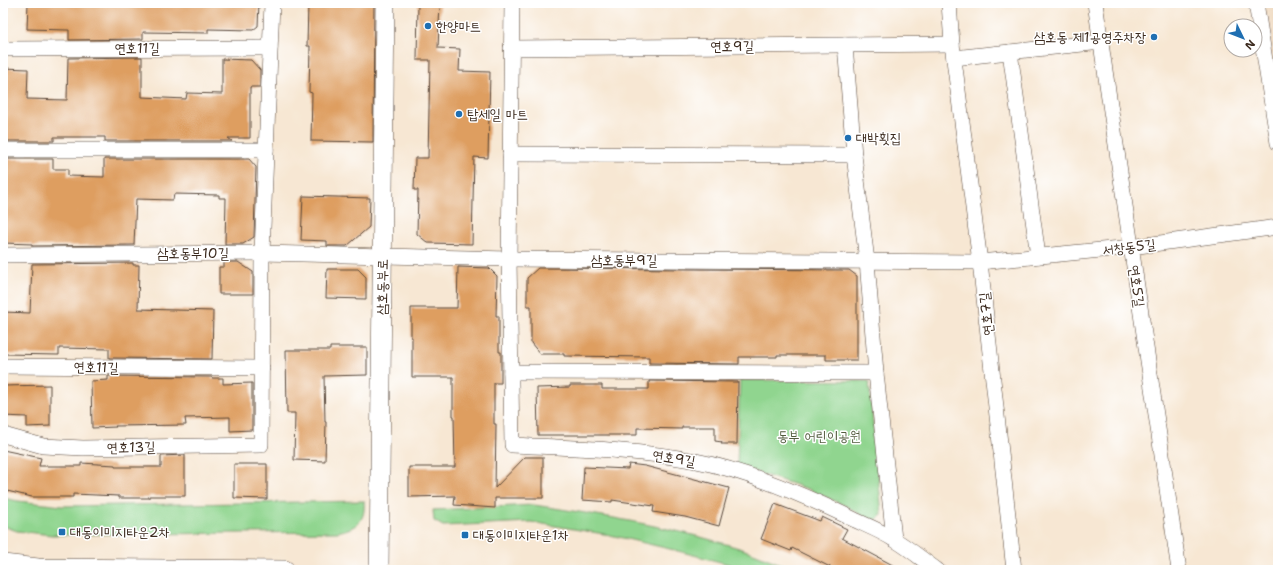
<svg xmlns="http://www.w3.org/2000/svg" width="1281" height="573" viewBox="0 0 1281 573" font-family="'Shantell Sans','Poor Story',sans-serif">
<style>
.built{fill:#eed7bb}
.green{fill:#90d58f;stroke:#668056}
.building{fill:#de9e60}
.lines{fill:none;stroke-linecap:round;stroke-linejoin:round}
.minor-casing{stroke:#574639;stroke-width:16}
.tertiary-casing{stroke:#574639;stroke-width:20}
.minor{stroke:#fff;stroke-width:15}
.tertiary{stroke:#fff;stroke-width:19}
.poi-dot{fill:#1f6fb2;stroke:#fff;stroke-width:1.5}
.labels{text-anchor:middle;stroke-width:3;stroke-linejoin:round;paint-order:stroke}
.poi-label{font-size:14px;fill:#3b2a1e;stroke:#fff;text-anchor:start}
.street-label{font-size:14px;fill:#3b2a1e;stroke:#fff}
.park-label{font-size:14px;fill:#545d40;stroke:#fff}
</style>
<rect width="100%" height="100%" fill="#fff"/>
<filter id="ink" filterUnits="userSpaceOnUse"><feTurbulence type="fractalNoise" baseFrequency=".025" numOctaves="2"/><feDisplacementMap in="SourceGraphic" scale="8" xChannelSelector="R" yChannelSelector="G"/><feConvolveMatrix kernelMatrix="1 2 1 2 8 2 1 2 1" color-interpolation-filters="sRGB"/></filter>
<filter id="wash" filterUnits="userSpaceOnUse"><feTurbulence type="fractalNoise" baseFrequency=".012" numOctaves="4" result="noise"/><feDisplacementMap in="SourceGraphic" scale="16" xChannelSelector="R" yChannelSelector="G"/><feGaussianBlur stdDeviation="0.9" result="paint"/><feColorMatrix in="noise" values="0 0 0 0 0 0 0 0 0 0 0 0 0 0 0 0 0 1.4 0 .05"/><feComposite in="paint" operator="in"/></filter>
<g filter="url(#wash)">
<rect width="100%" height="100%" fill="#f7e7d3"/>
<path class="built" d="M 1262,3 L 1278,3 L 1278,108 Z"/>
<g class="green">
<path d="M 740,380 L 869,381 L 882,515 L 873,522 L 848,507 L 808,489 L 737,466 Z"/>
<path d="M 3,498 L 18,501 L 62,506 L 364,501 C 366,522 356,528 337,532 L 52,535 L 17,531 L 3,526 Z"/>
<path d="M 534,505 C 602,515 672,527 739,548 C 758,554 777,563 795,570 L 744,570 L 732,565 L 674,550 L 610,535 L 531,522 L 443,526 L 434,521 L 433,510 Z"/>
</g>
<g id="blocks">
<g class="building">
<path d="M 28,3 L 259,3 L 258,26 L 253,30 L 208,29 L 208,33 L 143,32 L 143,39 L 69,40 L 69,30 L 67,30 L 27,29 Z"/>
<path d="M 308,3 L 374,3 L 373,142 L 311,141 L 312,93 L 309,92 L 310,46 L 307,46 Z"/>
<path d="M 418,3 L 440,3 L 438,48 L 460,49 L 459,71 L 490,72 L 488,158 L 474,157 L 472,244 L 428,243 L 417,234 L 418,190 L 414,190 L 415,158 L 428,158 L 430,60 L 417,60 Z"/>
<path d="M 142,57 L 142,97 L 186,99 L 187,93 L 222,94 L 222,59 L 251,60 L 260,70 L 260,87 L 250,87 L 250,138 L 228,138 L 232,141 L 105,141 L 105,137 L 54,137 L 54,141 L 3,141 L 3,68 L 28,69 L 27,99 L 67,100 L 68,58 Z"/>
<path d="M 3,159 L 53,159 L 53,169 L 68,169 L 68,176 L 104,177 L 104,159 L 249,159 L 256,167 L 254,237 L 243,244 L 225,244 L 226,198 L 219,198 L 219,195 L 174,194 L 173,200 L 136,199 L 134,245 L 32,246 L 32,244 L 3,243 Z"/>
<path d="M 303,196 L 370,198 L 369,227 L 347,246 L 327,246 L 327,241 L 301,240 Z"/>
<path d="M 224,262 L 238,262 L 253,272 L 253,294 L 219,294 L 219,267 L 224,267 Z"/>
<path d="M 133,263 L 133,265 L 139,265 L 138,309 L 213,311 L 212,359 L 109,358 L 109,349 L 59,348 L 59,355 L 3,354 L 3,312 L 30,313 L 32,264 Z"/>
<path d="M 458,267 L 489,268 L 497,276 L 496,316 L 499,316 L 499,352 L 501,352 L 501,383 L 494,383 L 494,424 L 496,424 L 495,488 L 525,457 L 543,457 L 543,498 L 495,498 L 495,508 L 454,505 L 455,496 L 409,497 L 409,467 L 455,467 L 454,416 L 453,416 L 453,377 L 412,377 L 412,337 L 411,337 L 411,308 L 457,308 Z"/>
<path d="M 538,268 L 849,270 L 857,276 L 857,360 L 826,360 L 826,355 L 777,355 L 777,357 L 739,357 L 739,364 L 649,363 L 649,357 L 564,356 L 564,354 L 540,354 L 531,343 L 531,306 L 527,306 L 527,278 Z"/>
<path d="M 327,269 L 358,269 L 366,277 L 366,299 L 326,298 Z"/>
<path d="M 330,347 L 367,347 L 367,375 L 324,376 L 325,422 L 326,422 L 325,461 L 294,460 L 295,413 L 287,413 L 286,350 L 330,350 Z"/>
<path d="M 108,376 L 212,377 L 212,378 L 223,378 L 223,384 L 252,383 L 252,430 L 230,431 L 230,417 L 185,418 L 186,425 L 115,426 L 116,427 L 92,428 L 91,381 L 108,380 Z"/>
<path d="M 649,381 L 738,382 L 737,444 L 721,444 L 722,442 L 715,441 L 715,427 L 682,427 L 682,429 L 637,428 L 637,435 L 538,435 L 537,388 L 570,387 L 570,385 L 602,385 L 602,389 L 649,389 Z"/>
<path d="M 50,385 L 50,426 L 27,427 L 27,417 L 3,416 L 3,386 Z"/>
<path d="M 3,450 L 41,458 L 39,466 L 81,466 L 81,463 L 115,465 L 115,467 L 161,467 L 161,456 L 185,455 L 185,496 L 149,496 L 149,498 L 119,498 L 119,496 L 73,494 L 73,497 L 32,497 L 3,490 Z"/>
<path d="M 234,464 L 267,464 L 267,499 L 234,498 Z"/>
<path d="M 629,464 L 645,466 L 729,488 L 719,526 L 685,517 L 653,512 L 654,506 L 612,500 L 612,502 L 582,500 L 584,467 L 628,469 Z"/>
<path d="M 775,504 L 820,521 L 822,517 L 847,529 L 842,538 L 902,570 L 836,570 L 792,548 L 791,551 L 761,539 Z"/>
</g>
</g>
</g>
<g filter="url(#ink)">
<use href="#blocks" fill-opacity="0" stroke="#574639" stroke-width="1"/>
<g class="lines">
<g class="minor-casing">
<g id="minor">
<path d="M 512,3 L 509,259 L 512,445 C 574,448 635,449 696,461 C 749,471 806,496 855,520 C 868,526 883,532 895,540 C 910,549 923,560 937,570"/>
<path d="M 949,3 L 952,44 L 980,262 L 1014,570"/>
<path d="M 1095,3 L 1179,570"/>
<path d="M 1256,3 L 1278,143"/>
<path d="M 845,45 L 854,155 L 867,261 L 876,373 L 894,539"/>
<path d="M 511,48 L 952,44"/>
<path d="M 3,49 L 270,48"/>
<path d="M 1010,52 L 1038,256"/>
<path d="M 954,58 L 1101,42"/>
<path d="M 3,150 L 266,150"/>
<path d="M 510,154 L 854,155"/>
<path d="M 3,255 L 262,253 L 509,259 L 980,262 L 1131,247 L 1278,227"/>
<path d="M 3,366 L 262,368"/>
<path d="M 511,372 L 876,373"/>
<path d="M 3,433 L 7,436 L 43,446 L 83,448 L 261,445 L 262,253 L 272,3"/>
</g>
</g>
<g class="tertiary-casing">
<g id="tertiary">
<path d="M 3,564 L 38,568 L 285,570"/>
<path d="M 379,570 L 385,3"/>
</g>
</g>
<use href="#minor" class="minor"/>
<use href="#tertiary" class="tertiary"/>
</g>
</g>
<g class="poi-dot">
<circle cx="428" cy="26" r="4"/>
<circle cx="1154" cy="37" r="4"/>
<circle cx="459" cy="114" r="4"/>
<circle cx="848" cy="138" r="4"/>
<rect x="58" y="528" width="8" height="8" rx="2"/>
<rect x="461" y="531" width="8" height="8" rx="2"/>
</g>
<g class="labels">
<g class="poi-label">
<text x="436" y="31">한양마트</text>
<text x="1146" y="42" text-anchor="end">삼호동 제1공영주차장</text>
<text x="467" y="119">탑세일 마트</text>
<text x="856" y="143">대박횟집</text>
<text x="70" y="537">대동이미지타운2차</text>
<text x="473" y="540">대동이미지타운1차</text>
</g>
<g class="street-label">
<text x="732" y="51">연호9길</text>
<text x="137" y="53">연호11길</text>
<text transform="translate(1129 247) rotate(-7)" y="5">서창동5길</text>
<text x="193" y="258">삼호동부10길</text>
<text x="624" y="265">삼호동부9길</text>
<text transform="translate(1137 286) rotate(82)" y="5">연호5길</text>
<text transform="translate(382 287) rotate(-89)" y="5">삼호동부로</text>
<text transform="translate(986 314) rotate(-96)" y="5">연호7길</text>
<text transform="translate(96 367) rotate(1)" y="5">연호11길</text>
<text transform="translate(131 447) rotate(-1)" y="5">연호13길</text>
<text transform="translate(674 458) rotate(9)" y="5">연호9길</text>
</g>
<g class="park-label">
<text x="819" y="441">동부 어린이공원</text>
</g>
</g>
<rect width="1281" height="573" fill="none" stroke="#fff" stroke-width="16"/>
<g transform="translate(1243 38) rotate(133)"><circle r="19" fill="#ffffff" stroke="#b1aaa5"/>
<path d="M0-3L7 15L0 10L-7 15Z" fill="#1f6fb2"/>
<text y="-6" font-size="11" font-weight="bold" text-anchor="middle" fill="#3b2a1e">N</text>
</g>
</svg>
